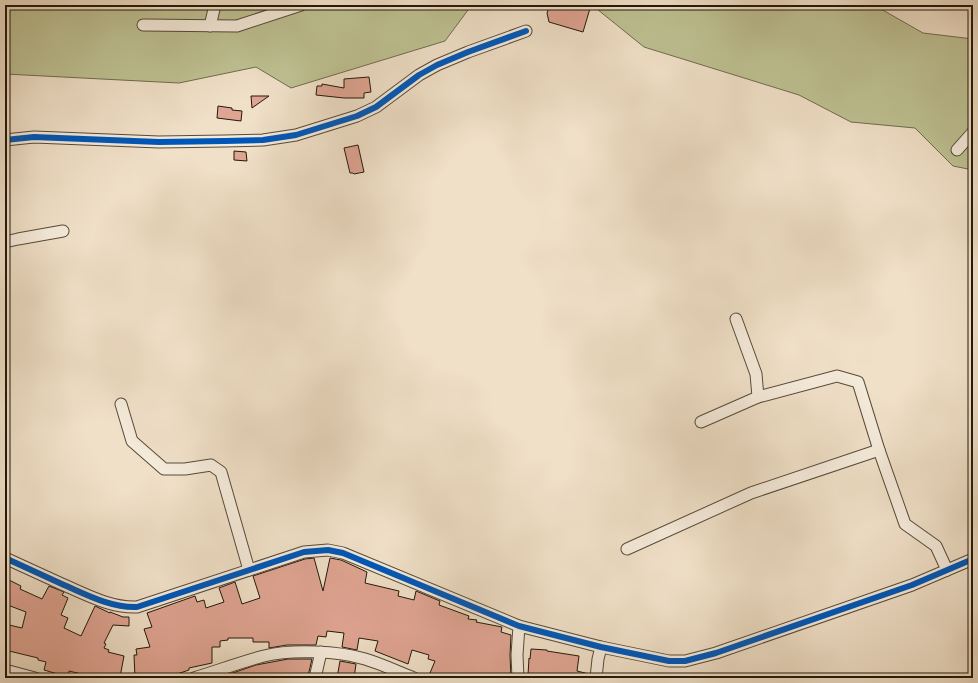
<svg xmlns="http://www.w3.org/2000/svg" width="978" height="683" viewBox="0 0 978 683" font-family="'IM FELL Great Primer',serif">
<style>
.green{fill:#bec193;stroke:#706c4e}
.building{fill:#dfa492;stroke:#22180a}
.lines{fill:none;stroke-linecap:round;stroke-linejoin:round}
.minor-casing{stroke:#564a3a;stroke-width:13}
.minor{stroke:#f5ebdb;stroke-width:11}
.cycleway-casing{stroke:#f5ebdb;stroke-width:8}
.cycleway{stroke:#0057b8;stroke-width:6}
</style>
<rect width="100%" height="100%" fill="#f0e0c8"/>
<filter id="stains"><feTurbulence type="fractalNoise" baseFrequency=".005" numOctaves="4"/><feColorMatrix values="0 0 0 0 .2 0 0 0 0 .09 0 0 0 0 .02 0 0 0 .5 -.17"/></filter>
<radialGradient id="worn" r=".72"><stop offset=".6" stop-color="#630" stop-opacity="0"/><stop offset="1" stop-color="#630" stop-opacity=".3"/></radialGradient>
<g class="green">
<path d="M 5,5 L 470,5 L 468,10 L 445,41 L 291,88 L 256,67 L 179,83 L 5,74 Z"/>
<path d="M 592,5 L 874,5 L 923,33 L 973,39 L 973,170 L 953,166 L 915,128 L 851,122 L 799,95 L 644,47 Z"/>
</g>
<g class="building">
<path d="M 550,5 L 591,5 L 583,32 L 549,22 L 547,13 Z"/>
<path d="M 369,77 L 371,92 L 364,93 L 364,98 L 344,98 L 316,95 L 317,86 L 322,86 L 322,84 L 344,88 L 344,79 Z"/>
<path d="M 251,96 L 269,96 L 252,108 Z"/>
<path d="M 218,106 L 232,108 L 232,110 L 242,111 L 241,121 L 217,118 Z"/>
<path d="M 358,145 L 364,172 L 354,174 L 353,173 L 350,173 L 344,148 Z"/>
<path d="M 234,151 L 246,152 L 247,161 L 234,160 Z"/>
<path d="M 314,558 L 323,591 L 330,558 L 341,560 L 367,572 L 365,583 L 399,591 L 398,596 L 414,600 L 416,591 L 440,601 L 439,605 L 469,616 L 468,619 L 477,620 L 476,622 L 502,627 L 501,632 L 511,635 L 510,655 L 511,678 L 442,678 L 430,673 L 435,661 L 428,659 L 429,655 L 412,650 L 408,664 L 375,651 L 378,641 L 359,638 L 357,650 L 342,647 L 344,633 L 327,631 L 326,637 L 318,636 L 316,645 L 287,645 L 269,648 L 269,642 L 253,642 L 253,638 L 228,638 L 228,640 L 220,641 L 220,647 L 212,647 L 212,663 L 189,668 L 189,670 L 165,678 L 135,678 L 134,655 L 137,655 L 136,649 L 150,647 L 144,629 L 152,627 L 147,613 L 195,596 L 197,602 L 204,600 L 206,608 L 224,602 L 219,588 L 235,582 L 242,604 L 260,598 L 253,576 L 305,559 Z"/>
<path d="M 5,578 L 21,586 L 20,589 L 42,599 L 49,586 L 64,592 L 62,595 L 68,598 L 61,615 L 68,618 L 64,628 L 81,636 L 95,606 L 110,613 L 110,612 L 123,617 L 129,617 L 129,626 L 113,625 L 104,643 L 106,644 L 104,648 L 109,650 L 108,652 L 124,656 L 120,677 L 111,675 L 110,677 L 95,674 L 94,677 L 69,671 L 68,677 L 44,670 L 46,662 L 38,660 L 38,658 L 5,650 L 5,624 L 22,628 L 26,612 L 5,604 Z"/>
<path d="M 531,649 L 547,650 L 547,651 L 579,656 L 577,671 L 589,674 L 589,678 L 563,678 L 528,675 L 529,658 L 530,659 Z"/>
<path d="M 288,659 L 312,659 L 308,676 L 306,676 L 306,678 L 218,678 L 256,665 Z"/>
<path d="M 340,661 L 356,664 L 354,678 L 337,678 Z"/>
</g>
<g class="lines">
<g class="minor-casing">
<g id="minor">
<path d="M 143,25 L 237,26 L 301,5"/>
<path d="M 210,26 L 215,5"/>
<path d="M 5,140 L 34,137 L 159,142 L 225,141 L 263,140 L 296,135 L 357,116 L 376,107 L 419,75 L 437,65 L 468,52 L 526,31"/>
<path d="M 957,150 L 973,132"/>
<path d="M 5,242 L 18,239 L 63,231"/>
<path d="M 758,397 L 837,376 L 858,382 L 879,450 L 905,524 L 936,546 L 947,570"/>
<path d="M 121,404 L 132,441 L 164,469 L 185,469 L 211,465 L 221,472 L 249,570"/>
<path d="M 701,422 L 758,397 L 756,374 L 736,319"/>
<path d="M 627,549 L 751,493 L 879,450"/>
<path d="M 5,558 C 25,567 44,576 64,585 C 87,595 111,608 137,607 L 304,552 L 328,550 L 343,553 L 519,626 L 601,647 L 669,661 L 685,661 L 716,653 L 912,585 L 973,559"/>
<path d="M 5,670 L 35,678"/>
<path d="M 194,678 C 217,671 241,662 264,656 C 291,649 339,651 365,659 C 382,664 398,672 414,678"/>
<path d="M 315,678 L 321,652"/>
<path d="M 518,678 L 517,655 L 519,626"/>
<path d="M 596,678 L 598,659 L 601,647"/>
</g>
</g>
<use href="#minor" class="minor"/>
<g class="cycleway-casing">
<g id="cycleway">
<path d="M 5,140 L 34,137 L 159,142 L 225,141 L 263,140 L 296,135 L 357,116 L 376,107 L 419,75 L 437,65 L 468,52 L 526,31"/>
<path d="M 5,558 C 25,567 44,576 64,585 C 87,595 111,608 137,607 L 304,552 L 328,550 L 343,553 L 519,626 L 601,647 L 669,661 L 685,661 L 716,653 L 912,585 L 973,559"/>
</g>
</g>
<use href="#cycleway" class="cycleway"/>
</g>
<rect width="978" height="683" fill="none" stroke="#f0e0c8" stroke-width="20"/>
<rect x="6" y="6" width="966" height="671" fill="none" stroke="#22180a" stroke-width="2"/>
<rect x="10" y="10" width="958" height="663" fill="none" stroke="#22180a"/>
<rect width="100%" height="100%" filter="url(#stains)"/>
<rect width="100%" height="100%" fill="url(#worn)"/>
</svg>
